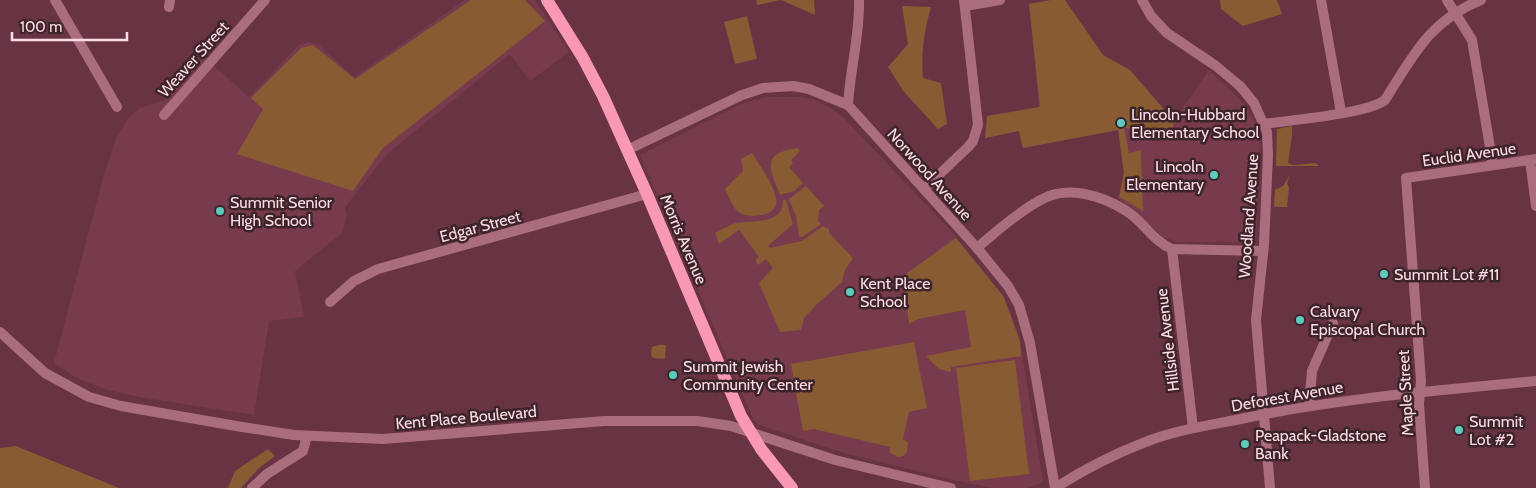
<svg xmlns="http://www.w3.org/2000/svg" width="1536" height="488" viewBox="0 0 1536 488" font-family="Cabin,sans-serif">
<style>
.built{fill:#783b4e}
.green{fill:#885b32}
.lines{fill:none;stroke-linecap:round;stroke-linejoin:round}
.minor{stroke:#aa6d7e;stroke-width:10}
.major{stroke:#fb99b5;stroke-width:12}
.poi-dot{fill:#5acebc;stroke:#3d242b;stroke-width:2}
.labels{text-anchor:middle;stroke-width:5;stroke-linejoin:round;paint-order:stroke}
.street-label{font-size:16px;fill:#ffdde5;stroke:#3d242b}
.poi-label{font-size:16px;fill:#ffdde5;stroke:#3d242b;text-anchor:start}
</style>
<rect width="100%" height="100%" fill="#683343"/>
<g class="built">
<path d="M 465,0 L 535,0 L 569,52 L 530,81 L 510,54 L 388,153 L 345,207 L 347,215 L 342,233 L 295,271 L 304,317 L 269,321 L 254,415 L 139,397 L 104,389 L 75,377 L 54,363 L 103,178 L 117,136 L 129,117 L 140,108 L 165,100 L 203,56 L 249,97 L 300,44 L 309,42 L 319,45 L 354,77 Z"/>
<path d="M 1051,0 L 1065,0 L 1103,55 L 1130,70 L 1174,121 L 1209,70 L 1244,104 L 1256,124 L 1260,146 L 1256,237 L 1253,242 L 1177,242 L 1163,237 L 1136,211 L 1118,199 L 1124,173 L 1118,130 L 1023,148 L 1019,131 L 985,138 L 987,116 L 1039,107 L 1029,4 Z"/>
<path d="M 766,97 L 801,97 L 813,99 L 831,108 L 843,117 L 953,233 L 1004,297 L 1020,341 L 1043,482 L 1027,488 L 993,488 L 958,481 L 844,453 L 760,425 L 754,421 L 640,155 L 741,104 Z"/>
</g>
<g class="green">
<path d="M 471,0 L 525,0 L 545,21 L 383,148 L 353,191 L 237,154 L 263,109 L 251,98 L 301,48 L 313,45 L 355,79 Z"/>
<path d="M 756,0 L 814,0 L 815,15 L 781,0 L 757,5 Z"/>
<path d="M 1051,0 L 1065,0 L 1103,55 L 1130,70 L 1174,121 L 1173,127 C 1160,135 1139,129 1124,128 L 1129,153 L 1141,150 L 1143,211 L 1119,197 L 1124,173 L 1118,130 L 1023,148 L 1019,131 L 985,138 L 987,116 L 1040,107 L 1029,4 Z"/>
<path d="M 1220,0 L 1277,0 L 1282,14 L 1243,26 L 1221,9 Z"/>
<path d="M 902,6 L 931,7 C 924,31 921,53 923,78 L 941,83 L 947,124 L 938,129 L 904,92 L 888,67 L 908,44 Z"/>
<path d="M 747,16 L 757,59 L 735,64 L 724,22 Z"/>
<path d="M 1292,126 L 1292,136 L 1288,163 L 1293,165 L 1316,163 L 1319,166 L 1276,166 L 1277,129 Z"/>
<path d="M 798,148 L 800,151 L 791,160 L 793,163 L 789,167 L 803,183 L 794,191 L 780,195 C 769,166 761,154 798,148 Z"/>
<path d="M 752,153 C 760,166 773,183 776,198 C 781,216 750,220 739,212 C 732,208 729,196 725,189 L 743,171 L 741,159 Z"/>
<path d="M 1290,175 L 1287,183 L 1289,187 L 1287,207 L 1274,207 L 1275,190 L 1283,186 Z"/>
<path d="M 806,186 L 824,206 L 819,210 L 818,221 L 821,224 L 802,237 L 799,236 L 796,216 L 789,199 Z"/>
<path d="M 783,200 L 786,200 L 793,224 L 768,246 L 770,248 L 802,241 L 823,226 L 829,229 L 829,233 L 853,258 L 845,270 L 842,282 L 817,304 L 804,318 L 801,330 L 780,332 L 759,283 L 773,268 L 766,259 L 758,265 L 755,260 L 759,257 L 739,230 L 719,244 L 715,233 C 721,230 729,225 736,223 C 753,220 784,225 783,200 Z"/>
<path d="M 956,238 L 1004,297 L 1020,341 L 1021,356 L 951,367 L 951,372 L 939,369 L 926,356 L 971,347 L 965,310 L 918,319 L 909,324 L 903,276 Z"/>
<path d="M 914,342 L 927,408 L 909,412 L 903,439 L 908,442 L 907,452 L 903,456 L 898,457 L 890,453 L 890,447 L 814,429 L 803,431 L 791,364 Z"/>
<path d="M 659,345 L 666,345 L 665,359 L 653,358 L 651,355 L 652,347 Z"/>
<path d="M 1015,360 L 1029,474 L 970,481 L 956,368 Z"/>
<path d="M 16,446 L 119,488 L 0,488 L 0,448 Z"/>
<path d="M 268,449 L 275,456 L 259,468 L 241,488 L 228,488 L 235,471 Z"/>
</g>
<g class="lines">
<g class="minor">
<path d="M 55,0 L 117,107"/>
<path d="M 1142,0 L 1151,16 L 1167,33 L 1216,66 L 1240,86 L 1254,103 L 1267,132 L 1268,155 L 1264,245 L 1256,320 L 1270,488"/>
<path d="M 1321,0 L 1341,112"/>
<path d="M 1447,0 L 1472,40 L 1493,165"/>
<path d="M 965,6 L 1000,0"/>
<path d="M 169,7 L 170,0"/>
<path d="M 848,105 C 850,70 860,35 859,0"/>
<path d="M 164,115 L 265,0"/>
<path d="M 1264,124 C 1290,120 1367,114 1385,100 C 1413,56 1430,20 1481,0"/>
<path d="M 627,150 L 742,95 L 763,88 L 793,86 L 809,89 L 848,105 L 977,248 L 1008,286 L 1019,305 L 1030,343 L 1055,488"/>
<path d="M 1530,160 L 1536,206"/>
<path d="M 924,189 L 968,147 L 973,141 L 978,125 L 964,0"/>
<path d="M 977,248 C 994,233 1035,198 1056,194 C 1080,188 1112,200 1132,215 C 1146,226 1155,242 1172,249 L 1263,251"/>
<path d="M 1172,249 L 1193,428"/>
<path d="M 330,302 L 354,281 L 378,269 L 647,194"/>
<path d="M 0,332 L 45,373 L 89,397 L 121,406 L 236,426 L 294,435 L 383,439 L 604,421 L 697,421 L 731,426 L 835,460 L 951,488"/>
<path d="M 1309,406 L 1312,371 L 1333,323"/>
<path d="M 252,488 L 267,474 L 303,451 L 307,436"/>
<path d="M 1055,488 C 1083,470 1112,455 1143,443 C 1177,429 1214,425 1250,417 C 1344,398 1440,390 1536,381"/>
<path d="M 1425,488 L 1419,404 L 1421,381 L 1406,178 L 1536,159"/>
</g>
<path class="major" d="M 547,0 L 583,58 L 603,96 L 647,194 L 741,416 L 761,449 L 792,488"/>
</g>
<g class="poi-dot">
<circle cx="1121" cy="123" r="5"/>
<circle cx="1214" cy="175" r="5"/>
<circle cx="220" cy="211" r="5"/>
<circle cx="1384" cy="274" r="5"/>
<circle cx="850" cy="292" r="5"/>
<circle cx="1300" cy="320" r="5"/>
<circle cx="673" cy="375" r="5"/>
<circle cx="1459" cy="430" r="5"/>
<circle cx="1245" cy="444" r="5"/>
</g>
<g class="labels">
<g class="street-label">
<text transform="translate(193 59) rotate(-48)" y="6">Weaver Street</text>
<text transform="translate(1469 154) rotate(-8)" y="6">Euclid Avenue</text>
<text transform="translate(930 174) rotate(48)" y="6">Norwood Avenue</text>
<text transform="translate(1248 216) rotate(-86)" y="6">Woodland Avenue</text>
<text transform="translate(480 226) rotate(-15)" y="6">Edgar Street</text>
<text transform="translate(684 239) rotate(67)" y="6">Morris Avenue</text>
<text transform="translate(1167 340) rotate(-97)" y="6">Hillside Avenue</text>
<text transform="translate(1405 393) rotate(-93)" y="6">Maple Street</text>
<text transform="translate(1287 396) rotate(-10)" y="6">Deforest Avenue</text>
<text transform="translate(466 417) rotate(-5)" y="6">Kent Place Boulevard</text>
</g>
<g class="poi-label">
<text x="1131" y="120">Lincoln-Hubbard<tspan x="1131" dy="18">Elementary School</tspan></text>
<text x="1204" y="172" text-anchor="end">Lincoln<tspan x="1204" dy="18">Elementary</tspan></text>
<text x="230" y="208">Summit Senior<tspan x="230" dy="18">High School</tspan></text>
<text x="1394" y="280">Summit Lot #11</text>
<text x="860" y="289">Kent Place<tspan x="860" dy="18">School</tspan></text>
<text x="1310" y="317">Calvary<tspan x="1310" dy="18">Episcopal Church</tspan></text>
<text x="683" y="372">Summit Jewish<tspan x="683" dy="18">Community Center</tspan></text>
<text x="1469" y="427">Summit<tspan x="1469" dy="18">Lot #2</tspan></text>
<text x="1255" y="441">Peapack-Gladstone<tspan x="1255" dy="18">Bank</tspan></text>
</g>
</g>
<path d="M12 32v8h115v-8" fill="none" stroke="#ffdde5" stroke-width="2.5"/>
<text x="20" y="32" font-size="15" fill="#ffdde5" stroke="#3d242b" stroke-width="4" paint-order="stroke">100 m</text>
</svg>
